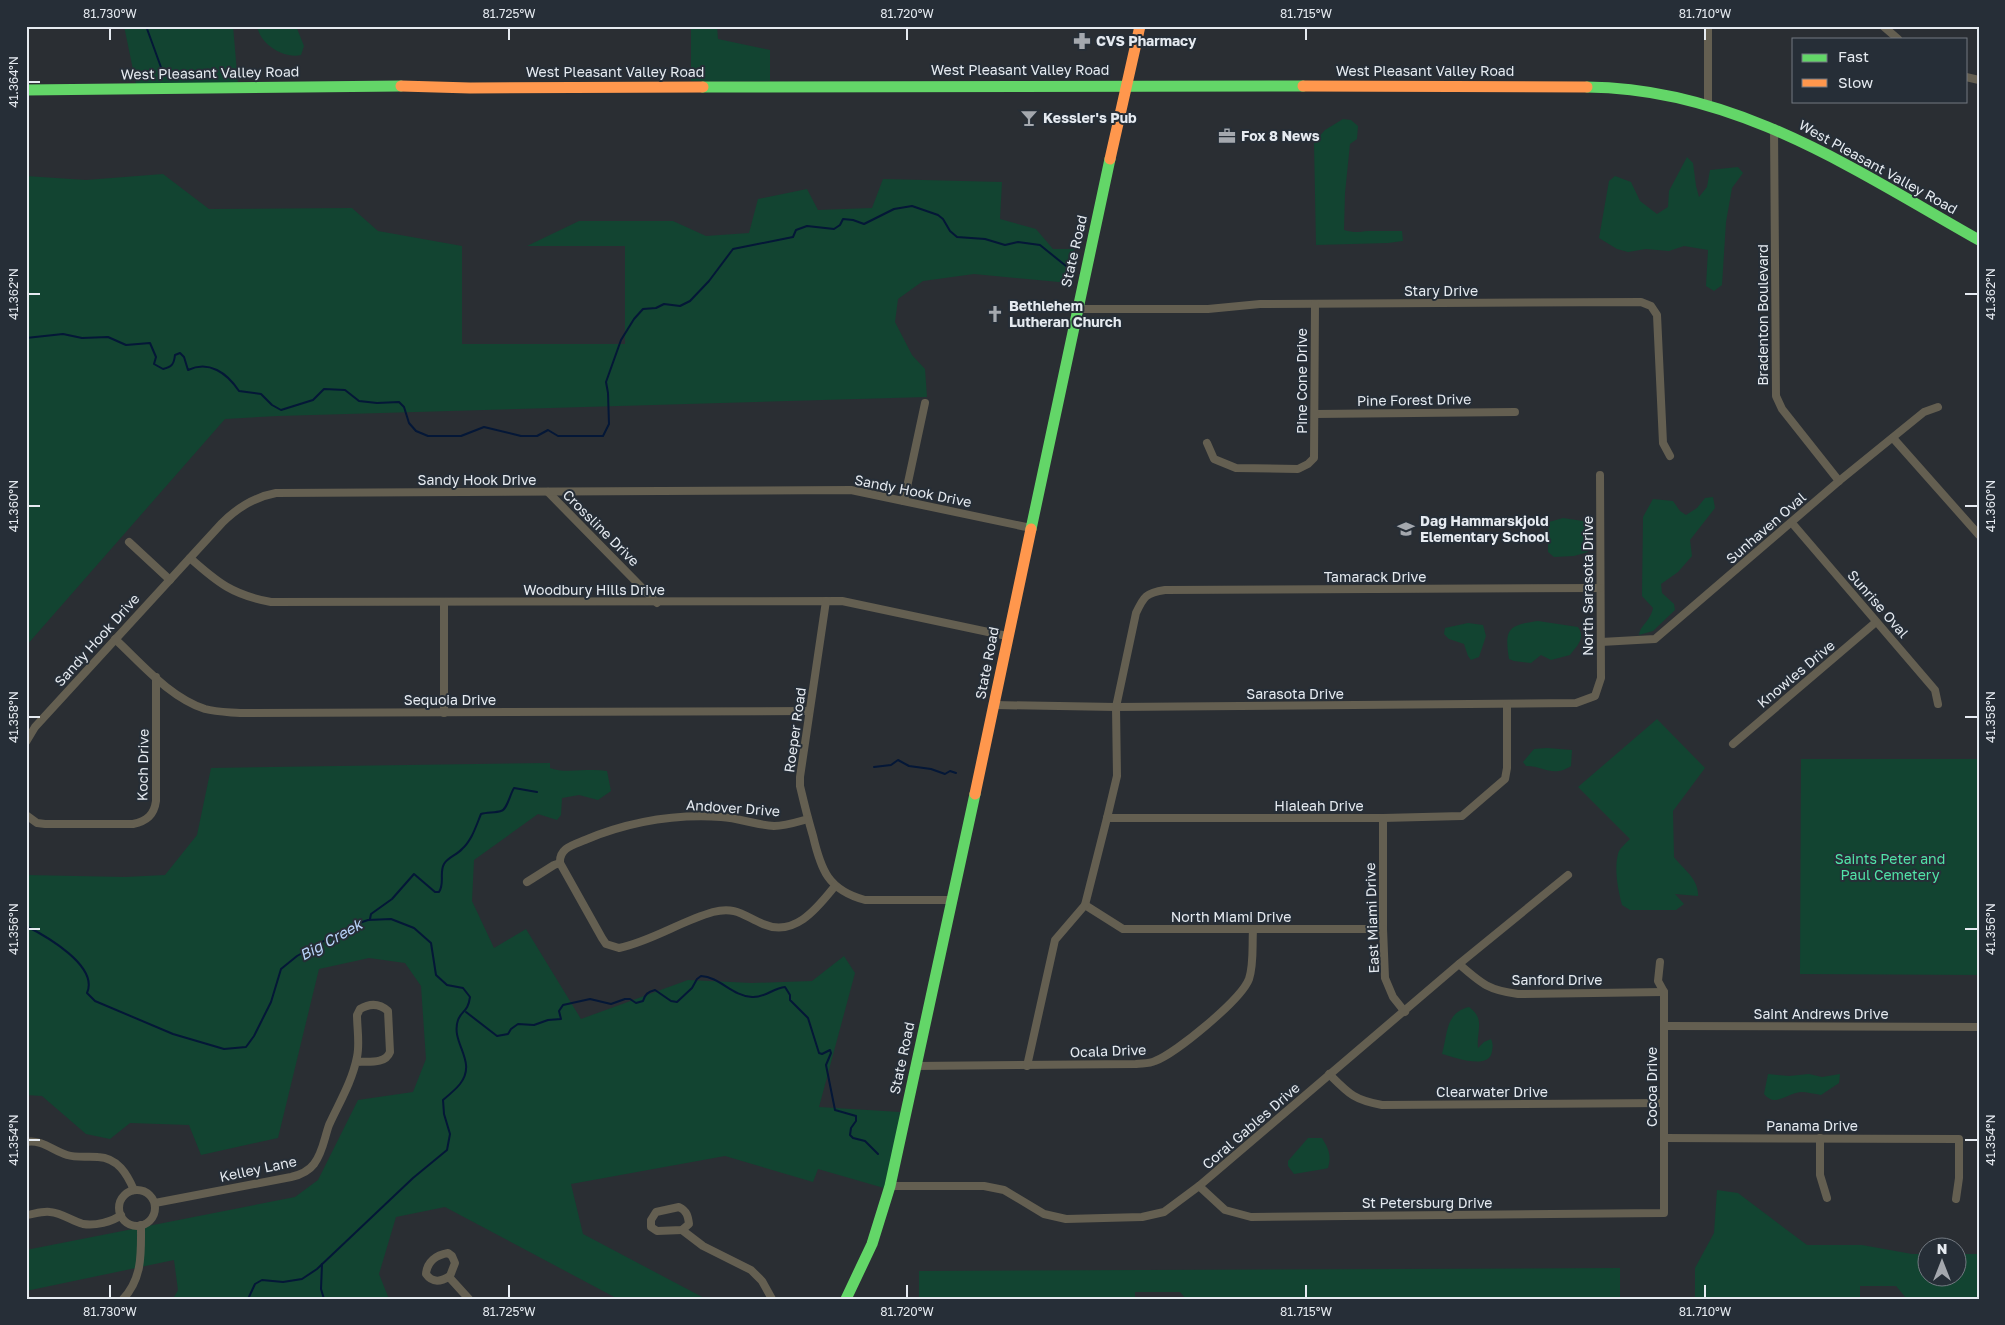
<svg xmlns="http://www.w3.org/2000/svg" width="2005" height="1325" viewBox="0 0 2005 1325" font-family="'Golos Text',sans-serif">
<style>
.green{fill:#124431}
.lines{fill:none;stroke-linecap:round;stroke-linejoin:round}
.stream{stroke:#041737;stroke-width:2}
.street{stroke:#645f51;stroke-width:8}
.fast{stroke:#63d668;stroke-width:11}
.slow{stroke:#ff974d;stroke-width:11}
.ticks{fill:none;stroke:#e5eaf0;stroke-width:2}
.labels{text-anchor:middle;stroke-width:4;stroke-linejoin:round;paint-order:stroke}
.poi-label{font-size:14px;font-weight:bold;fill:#e5eaf0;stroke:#262e37;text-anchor:start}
.street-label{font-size:14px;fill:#e5eaf0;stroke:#262e37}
.park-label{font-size:14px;fill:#51e4a8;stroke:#262e37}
.water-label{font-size:15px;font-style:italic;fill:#b8d3f9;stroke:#262e37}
.neatline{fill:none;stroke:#e5eaf0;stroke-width:2}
.ticks-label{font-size:12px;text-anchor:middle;fill:#e5eaf0}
</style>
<rect width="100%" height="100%" fill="#2a2e33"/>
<g class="green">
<path d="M 124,26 L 233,26 L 238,84 L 136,84 Z"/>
<path d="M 257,26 L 296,26 L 304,46 L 301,55 C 283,59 260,44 257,26 Z"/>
<path d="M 691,26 L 717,26 L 718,39 L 770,50 L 770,81 L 691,81 Z"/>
<path d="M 1343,119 L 1351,120 L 1358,126 L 1357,139 L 1350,144 L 1345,193 L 1344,230 C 1355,233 1358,232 1368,231 C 1379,231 1391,231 1402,231 L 1403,241 L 1388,243 L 1316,245 L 1314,142 L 1325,130 Z"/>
<path d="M 1687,157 L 1693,163 L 1696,186 L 1699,197 L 1707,187 L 1710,170 L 1738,167 L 1743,173 L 1732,188 L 1726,222 L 1722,285 L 1714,291 L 1706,286 L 1708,250 L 1684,246 L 1669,251 L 1646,249 L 1628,252 L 1617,249 L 1599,238 L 1609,181 L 1615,176 L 1631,182 L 1640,201 L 1657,214 L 1668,207 L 1669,191 Z"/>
<path d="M 163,174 L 209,209 L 352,208 L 378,231 L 462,246 L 462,344 L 625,344 L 625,246 L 527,246 L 579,221 L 673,221 L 706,236 L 749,233 L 758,199 L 807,189 L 818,210 L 872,208 L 883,179 L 1002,182 L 1000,219 L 1036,229 L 1053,249 L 1074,249 L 1070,283 L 974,274 L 923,281 L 898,299 L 895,322 L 912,355 L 925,369 L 927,397 L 278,416 L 225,419 L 26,646 L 26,176 L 86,180 Z"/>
<path d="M 1713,497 L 1715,508 L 1690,540 L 1692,556 L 1678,572 L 1661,584 L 1662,593 L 1674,604 L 1675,610 L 1653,631 L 1639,635 C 1641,624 1650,622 1653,608 L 1642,596 L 1643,517 L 1653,499 L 1673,501 L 1680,511 L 1686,515 L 1697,508 L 1705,498 Z"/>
<path d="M 1563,518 L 1583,521 C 1591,531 1590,539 1588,552 L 1574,556 L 1554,557 L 1548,552 L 1549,522 Z"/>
<path d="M 1538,621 L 1578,627 C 1586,638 1577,646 1570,655 L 1551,660 L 1541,655 L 1531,663 L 1514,661 L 1509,659 C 1504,628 1509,625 1538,621 Z"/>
<path d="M 1468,623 L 1483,625 L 1486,636 L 1479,657 L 1471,660 L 1468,656 L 1464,644 L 1449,639 L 1444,634 L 1445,628 Z"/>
<path d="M 1657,719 L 1705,768 L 1673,811 L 1674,857 C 1683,869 1699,879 1698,896 L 1675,894 L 1684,904 L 1676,910 L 1630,910 L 1622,905 C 1618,890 1614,870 1618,854 C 1619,849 1626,843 1630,839 L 1578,787 Z"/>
<path d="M 1547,748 L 1572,750 L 1571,766 C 1552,778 1545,766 1526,766 L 1523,762 L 1534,749 Z"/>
<path d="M 1801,759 L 1979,759 L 1979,975 L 1800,974 Z"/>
<path d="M 550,763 L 550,768 C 564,774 588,768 607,771 L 611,791 L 598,800 L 579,795 L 562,798 L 561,815 L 557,820 L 538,814 L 474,860 L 472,901 L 494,948 L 526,929 L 581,1019 L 688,980 L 752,983 L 812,981 L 844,956 L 855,973 L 819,1107 L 900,1112 L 895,1151 L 884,1188 L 818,1169 L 813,1182 L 725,1156 L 571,1184 L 583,1234 L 706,1299 L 618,1299 L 445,1207 L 396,1217 L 379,1274 L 389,1299 L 173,1299 L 178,1290 L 174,1260 L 26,1291 L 26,1250 L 295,1197 L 318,1180 L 358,1100 L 413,1092 L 426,1059 L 421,986 L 405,963 L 369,958 L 319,969 L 278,1138 L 201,1155 L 189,1125 L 130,1123 L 110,1139 L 86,1134 L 42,1096 L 26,1095 L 26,875 L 125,877 L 165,875 L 197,835 L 211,768 Z"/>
<path d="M 1469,1007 C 1486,1019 1476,1032 1478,1048 L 1484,1042 L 1491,1039 C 1493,1044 1493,1046 1492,1051 C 1490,1071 1454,1057 1442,1054 C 1448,1033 1445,1013 1469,1007 Z"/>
<path d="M 1768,1074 L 1789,1076 L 1809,1074 L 1822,1077 L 1840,1074 L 1839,1083 L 1821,1095 C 1815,1094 1807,1092 1801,1092 C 1787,1093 1775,1108 1764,1094 Z"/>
<path d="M 1308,1138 L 1322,1138 C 1328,1148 1332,1155 1328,1168 L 1324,1169 L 1294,1174 L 1288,1166 L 1288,1161 Z"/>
<path d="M 1717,1190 L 1738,1193 L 1807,1245 L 1862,1245 L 1912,1254 L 1927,1254 L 1928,1278 L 1958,1278 L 1958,1254 L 1979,1254 L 1979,1299 L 1907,1299 L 1896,1286 L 1860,1286 L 1860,1299 L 1695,1299 L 1695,1268 L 1714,1233 Z"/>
<path d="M 1620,1268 L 1620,1299 L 1553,1299 L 1552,1297 L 1186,1299 L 1180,1292 L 1135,1292 L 1135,1299 L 919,1299 L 919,1271 Z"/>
</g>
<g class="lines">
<g class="stream">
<path d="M 146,26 L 162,70"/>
<path d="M 26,338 L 63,334 L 82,338 L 108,337 L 126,345 L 150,343 L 156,357 L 154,364 L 163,369 C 172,367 174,364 175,355 L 180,353 L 184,357 L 188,370 C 209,360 227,373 239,391 L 261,394 L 272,405 L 281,410 L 313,400 L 324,389 L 345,390 L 359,401 L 377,403 L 399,402 L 404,407 L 409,423 L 416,431 L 428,436 L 461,436 L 484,427 L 521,436 L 537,436 L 548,430 L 558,436 L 603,436 L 609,424 L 608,393 L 606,382 L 621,340 L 634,319 L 643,309 L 656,308 L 664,304 L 680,306 L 690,301 L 709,281 L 733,249 L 793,237 L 796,230 L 807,226 L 834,229 L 840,225 L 843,219 L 853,220 L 864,224 L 894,209 L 912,206 L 938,215 L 943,219 L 950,231 L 957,237 L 985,239 L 1005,245 L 1018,242 L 1040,245 L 1066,266"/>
<path d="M 874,767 L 891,765 L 898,760 L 909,766 L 931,769 L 945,774 L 950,771 L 956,773"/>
<path d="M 370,919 L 371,914 L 392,899 L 414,874 L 435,892 L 439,892 C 445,883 439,873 444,864 C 448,857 457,855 462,849 C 472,840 476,826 481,814 C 487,812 495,813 501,811 C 507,810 510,794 514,788 L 537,792"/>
<path d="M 26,926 C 46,936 99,966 87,993 L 95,1001 L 173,1034 L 224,1049 L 246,1047 L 254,1036 L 271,1002 L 281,969 L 297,956 L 351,926 L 368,920 L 391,919 L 414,928 L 431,943 L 436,975 L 447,985 L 463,988 L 470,997 C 468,1012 462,1010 458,1020 C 450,1043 478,1061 460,1084 C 456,1089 449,1095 443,1100 L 444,1114 L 450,1134 L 447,1150 L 413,1178 L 317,1269 L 302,1279 L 283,1282 L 262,1280 L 255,1284 L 248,1299"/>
<path d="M 466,1012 L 497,1036 L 508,1034 L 511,1029 L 518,1024 L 534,1025 L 548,1020 L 561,1019 L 559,1011 L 563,1005 L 590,999 L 611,1004 L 625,999 L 630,999 L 636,1003 L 643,1001 C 645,994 648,992 655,990 L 671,1001 L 677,1002 L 692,988 L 697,979 L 701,976 C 720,977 732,996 752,997 C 765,998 773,988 785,987 L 790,995 L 790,1000 L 808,1018 L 819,1053 L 822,1054 L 830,1050 L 831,1053 L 826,1065 L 835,1110 L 856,1116 L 856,1121 L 851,1128 L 850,1135 L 853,1138 L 865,1141 L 878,1154"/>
<path d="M 322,1264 L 321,1289 L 324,1299"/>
</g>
<g class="street">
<path d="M 1883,26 L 1898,39"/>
<path d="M 1966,77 L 1979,80"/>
<path d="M 1708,104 L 1708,26"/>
<path d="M 1774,128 L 1776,396 L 1782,409 L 1839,481"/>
<path d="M 1077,309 L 1208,309 L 1260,304 L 1641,302 L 1651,306 L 1657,315 L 1663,443 L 1670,456"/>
<path d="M 1315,414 L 1515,412"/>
<path d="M 1893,438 L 1979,535"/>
<path d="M 1207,443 L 1214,459 L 1236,468 L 1298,469 L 1308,464 L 1314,458 L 1315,304"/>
<path d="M 548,492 L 657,603"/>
<path d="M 904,501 L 925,403"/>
<path d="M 1792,523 L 1935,690 L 1938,704"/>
<path d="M 129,542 L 170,580"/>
<path d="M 190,558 C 218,583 233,595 271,602 L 842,601 L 1007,636"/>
<path d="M 826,601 L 800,777 L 800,786 C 804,803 808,819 813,836 C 821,870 828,890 865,900 L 951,900"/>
<path d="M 444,602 L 444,713"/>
<path d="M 115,639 C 142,664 169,697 205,709 C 216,712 228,712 240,713 L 809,711"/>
<path d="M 1601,642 L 1655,639 L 1839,481 L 1924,412 L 1938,407"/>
<path d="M 994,705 L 1116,707 L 1576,703 L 1595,696 L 1601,678 L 1600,475"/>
<path d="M 26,742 L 35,727 L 222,523 C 237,508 254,497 276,493 L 851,490 L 1031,528"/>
<path d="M 1733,744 L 1876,622"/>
<path d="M 26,815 L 37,823 L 45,824 L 133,824 C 147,821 154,815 156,801 L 156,677"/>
<path d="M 1107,818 L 1383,818 L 1462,816 L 1505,779 L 1507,768 L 1507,705"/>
<path d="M 1383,818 L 1383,929 L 1385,978 L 1393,997 L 1405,1012"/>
<path d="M 560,863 L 602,938 L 606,944 L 619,948 C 652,941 681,921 713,912 C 736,906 744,916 763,924 C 795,938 818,907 835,886"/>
<path d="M 527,882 L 554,865 L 560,863 C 559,848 573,845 585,840 C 628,822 674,814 721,817 C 739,818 756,825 774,826 C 786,826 797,822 808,819"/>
<path d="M 1085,905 L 1123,929 L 1383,929"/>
<path d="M 1459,964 C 1482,984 1488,990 1518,994 L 1664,992"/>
<path d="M 1664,1026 L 1979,1027"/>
<path d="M 915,1066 L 1136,1064 C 1142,1063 1149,1064 1155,1061 C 1176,1053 1241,1000 1249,979 C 1254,964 1252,946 1253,930"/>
<path d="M 1027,1066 L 1055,940 L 1085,905 L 1107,818 L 1117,776 L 1116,707 L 1136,613 C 1144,596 1146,593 1165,590 L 1600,588"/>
<path d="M 1329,1074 C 1349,1094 1354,1100 1382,1105 L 1664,1103"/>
<path d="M 1664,1138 L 1959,1139 L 1959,1178 L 1956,1199"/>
<path d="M 1820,1138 L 1820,1175 L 1827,1198"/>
<path d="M 26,1142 C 42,1139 53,1151 67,1155 C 77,1158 88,1156 98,1157 C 118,1158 127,1174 134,1190"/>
<path d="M 890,1186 L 984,1186 L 1004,1190 L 1044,1214 L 1066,1219 L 1142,1217 L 1164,1212 L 1199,1186 L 1459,964 L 1568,875"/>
<path d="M 1199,1186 L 1225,1210 L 1251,1217 L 1664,1213 L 1664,992 L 1658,981 L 1660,962"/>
<circle cx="137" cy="1208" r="18"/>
<path d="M 155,1203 L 291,1177 C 300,1175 308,1172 314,1164 C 323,1152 324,1139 329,1125 C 339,1103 352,1082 357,1057 C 360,1044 357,1028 357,1015 L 360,1009 C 370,1003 379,1003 388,1011 L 390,1052 C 385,1065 367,1061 356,1062"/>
<path d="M 679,1207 C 687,1211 688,1216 689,1224 L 682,1230 L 657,1231 L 651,1227 L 651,1220 L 656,1212 Z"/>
<path d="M 26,1215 C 34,1214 42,1211 50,1212 C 62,1213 72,1221 83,1224 C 95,1226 112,1222 121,1215"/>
<path d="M 682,1230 L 703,1246 L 751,1270 L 762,1281 L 772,1299"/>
<path d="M 448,1253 L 452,1256 L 455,1263 L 450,1276 C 442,1281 433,1284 426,1274 C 427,1262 436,1255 448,1253 Z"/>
<path d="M 449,1277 L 469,1299"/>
<path d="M 123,1299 C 143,1278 141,1252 141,1225"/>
</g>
<g class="fast">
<path d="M 703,87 L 1303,86"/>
<path d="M 1587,87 C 1735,88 1855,170 1979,240"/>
<path d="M 26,90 L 401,86"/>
<path d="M 1031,529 L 1110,159"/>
<path d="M 846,1299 L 872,1244 L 890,1186 L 975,794"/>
</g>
<g class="slow">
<path d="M 401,86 L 470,88 L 703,87"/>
<path d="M 1303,86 L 1587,87"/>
<path d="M 1110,159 L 1140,26"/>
<path d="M 975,794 L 1031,529"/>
</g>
</g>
<path class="ticks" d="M 110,28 L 110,40M 509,28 L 509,40M 907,28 L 907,40M 1306,28 L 1306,40M 1705,28 L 1705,40M 28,82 L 40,82M 28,294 L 40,294M 1965,294 L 1978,294M 28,506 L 40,506M 1965,506 L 1978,506M 28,717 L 40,717M 1965,717 L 1978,717M 28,929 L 40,929M 1965,929 L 1978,929M 28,1140 L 40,1140M 1965,1140 L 1978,1140M 110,1285 L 110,1298M 509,1285 L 509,1298M 907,1285 L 907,1298M 1306,1285 L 1306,1298M 1705,1285 L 1705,1298"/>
<defs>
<g id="pharmacy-bare" transform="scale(1.35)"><path d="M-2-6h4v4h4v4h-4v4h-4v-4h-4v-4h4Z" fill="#a4a8ae" stroke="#262e37" stroke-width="2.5" paint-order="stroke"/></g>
<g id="bar-bare" transform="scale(1.35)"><path d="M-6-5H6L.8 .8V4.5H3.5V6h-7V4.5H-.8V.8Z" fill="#a4a8ae" stroke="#262e37" stroke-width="2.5" paint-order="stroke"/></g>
<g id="office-bare" transform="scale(1.35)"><path d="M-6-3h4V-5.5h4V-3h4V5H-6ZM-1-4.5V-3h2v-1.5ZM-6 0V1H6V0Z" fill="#a4a8ae" stroke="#262e37" stroke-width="2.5" paint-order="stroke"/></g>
<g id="church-bare" transform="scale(1.35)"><path d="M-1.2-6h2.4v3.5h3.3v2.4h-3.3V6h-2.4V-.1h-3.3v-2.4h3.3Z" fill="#a4a8ae" stroke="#262e37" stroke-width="2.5" paint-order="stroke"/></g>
<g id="school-bare" transform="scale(1.35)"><path d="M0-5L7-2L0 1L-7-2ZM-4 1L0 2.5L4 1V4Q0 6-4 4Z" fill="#a4a8ae" stroke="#262e37" stroke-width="2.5" paint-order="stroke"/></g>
</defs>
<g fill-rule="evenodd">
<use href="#pharmacy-bare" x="1082" y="41"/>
<use href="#bar-bare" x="1029" y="118"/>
<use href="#office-bare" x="1227" y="136"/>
<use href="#church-bare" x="995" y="314"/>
<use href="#school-bare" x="1406" y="529"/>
</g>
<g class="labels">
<g class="poi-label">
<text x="1096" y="46">CVS Pharmacy</text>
<text x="1043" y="123">Kessler's Pub</text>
<text x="1241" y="141">Fox 8 News</text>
<text x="1009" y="311">Bethlehem<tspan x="1009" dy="16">Lutheran Church</tspan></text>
<text x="1420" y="526">Dag Hammarskjold<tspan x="1420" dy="16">Elementary School</tspan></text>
</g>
<g class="street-label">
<text x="1020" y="75">West Pleasant Valley Road</text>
<text x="1425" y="76">West Pleasant Valley Road</text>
<text x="615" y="77">West Pleasant Valley Road</text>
<text transform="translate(210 73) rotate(-1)" y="5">West Pleasant Valley Road</text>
<text transform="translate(1878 167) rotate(29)" y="5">West Pleasant Valley Road</text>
<text transform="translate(1074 251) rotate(-77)" y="5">State Road</text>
<text x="1441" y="296">Stary Drive</text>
<text transform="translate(1763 315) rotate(-90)" y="5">Bradenton Boulevard</text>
<text transform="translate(1302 381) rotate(-90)" y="5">Pine Cone Drive</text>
<text transform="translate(1414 400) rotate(-1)" y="5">Pine Forest Drive</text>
<text x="477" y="485">Sandy Hook Drive</text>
<text transform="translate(913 491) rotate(11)" y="5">Sandy Hook Drive</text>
<text transform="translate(601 528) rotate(45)" y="5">Crossline Drive</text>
<text transform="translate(1766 528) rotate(-41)" y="5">Sunhaven Oval</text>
<text x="1375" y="582">Tamarack Drive</text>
<text transform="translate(1588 586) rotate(-90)" y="5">North Sarasota Drive</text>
<text x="594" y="595">Woodbury Hills Drive</text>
<text transform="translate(1878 604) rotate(49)" y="5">Sunrise Oval</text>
<text transform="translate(97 640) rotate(-48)" y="5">Sandy Hook Drive</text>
<text transform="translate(987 663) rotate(-79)" y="5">State Road</text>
<text transform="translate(1796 674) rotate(-40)" y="5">Knowles Drive</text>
<text x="1295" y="699">Sarasota Drive</text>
<text x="450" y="705">Sequoia Drive</text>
<text transform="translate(795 730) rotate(-82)" y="5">Roeper Road</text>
<text transform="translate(143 765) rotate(-89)" y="5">Koch Drive</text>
<text x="1319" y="811">Hialeah Drive</text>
<text transform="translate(733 808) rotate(4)" y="5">Andover Drive</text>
<text x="1231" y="922">North Miami Drive</text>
<text transform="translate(1372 918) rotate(-92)" y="5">East Miami Drive</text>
<text x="1557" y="985">Sanford Drive</text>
<text x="1821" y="1019">Saint Andrews Drive</text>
<text transform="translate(1108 1051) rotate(-2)" y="5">Ocala Drive</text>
<text transform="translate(902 1058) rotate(-78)" y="5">State Road</text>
<text transform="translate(1652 1087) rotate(-90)" y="5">Cocoa Drive</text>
<text x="1492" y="1097">Clearwater Drive</text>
<text transform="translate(1251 1126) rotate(-41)" y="5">Coral Gables Drive</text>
<text x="1812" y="1131">Panama Drive</text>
<text transform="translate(258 1169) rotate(-12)" y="5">Kelley Lane</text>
<text x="1427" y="1208">St Petersburg Drive</text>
</g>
<g class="park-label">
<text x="1890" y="864">Saints Peter and<tspan x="1890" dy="16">Paul Cemetery</tspan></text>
</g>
<g class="water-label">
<text transform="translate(331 940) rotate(-29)" y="5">Big Creek</text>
</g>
</g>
<rect width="2005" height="1325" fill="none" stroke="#262e37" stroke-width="55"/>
<rect x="1792" y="38" width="175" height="65" fill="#262e37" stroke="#727981"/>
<rect x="1802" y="54" width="25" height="8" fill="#63d668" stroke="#727981"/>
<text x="1838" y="62" font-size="15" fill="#e5eaf0">Fast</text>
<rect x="1802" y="79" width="25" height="8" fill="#ff974d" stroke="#727981"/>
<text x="1838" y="88" font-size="15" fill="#e5eaf0">Slow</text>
<g transform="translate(1942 1262)"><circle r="24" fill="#262e37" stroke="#727981"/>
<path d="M0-4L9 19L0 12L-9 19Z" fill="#a4a8ae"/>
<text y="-8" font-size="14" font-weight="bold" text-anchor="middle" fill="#e5eaf0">N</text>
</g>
<rect x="28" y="28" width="1950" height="1270" class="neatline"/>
<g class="ticks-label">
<text x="110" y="18">81.730°W</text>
<text x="509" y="18">81.725°W</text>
<text x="907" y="18">81.720°W</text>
<text x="1306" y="18">81.715°W</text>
<text x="1705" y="18">81.710°W</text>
<text transform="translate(14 82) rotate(-90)" y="4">41.364°N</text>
<text transform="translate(14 294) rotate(-90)" y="4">41.362°N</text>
<text transform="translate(1991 294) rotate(-90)" y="4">41.362°N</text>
<text transform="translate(14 506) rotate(-90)" y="4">41.360°N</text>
<text transform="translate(1991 506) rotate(-90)" y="4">41.360°N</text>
<text transform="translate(14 717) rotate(-90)" y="4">41.358°N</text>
<text transform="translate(1991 717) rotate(-90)" y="4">41.358°N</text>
<text transform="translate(14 929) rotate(-90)" y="4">41.356°N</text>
<text transform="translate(1991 929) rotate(-90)" y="4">41.356°N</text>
<text transform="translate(14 1140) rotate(-90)" y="4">41.354°N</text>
<text transform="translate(1991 1140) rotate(-90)" y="4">41.354°N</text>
<text x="110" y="1316">81.730°W</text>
<text x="509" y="1316">81.725°W</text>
<text x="907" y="1316">81.720°W</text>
<text x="1306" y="1316">81.715°W</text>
<text x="1705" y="1316">81.710°W</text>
</g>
</svg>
